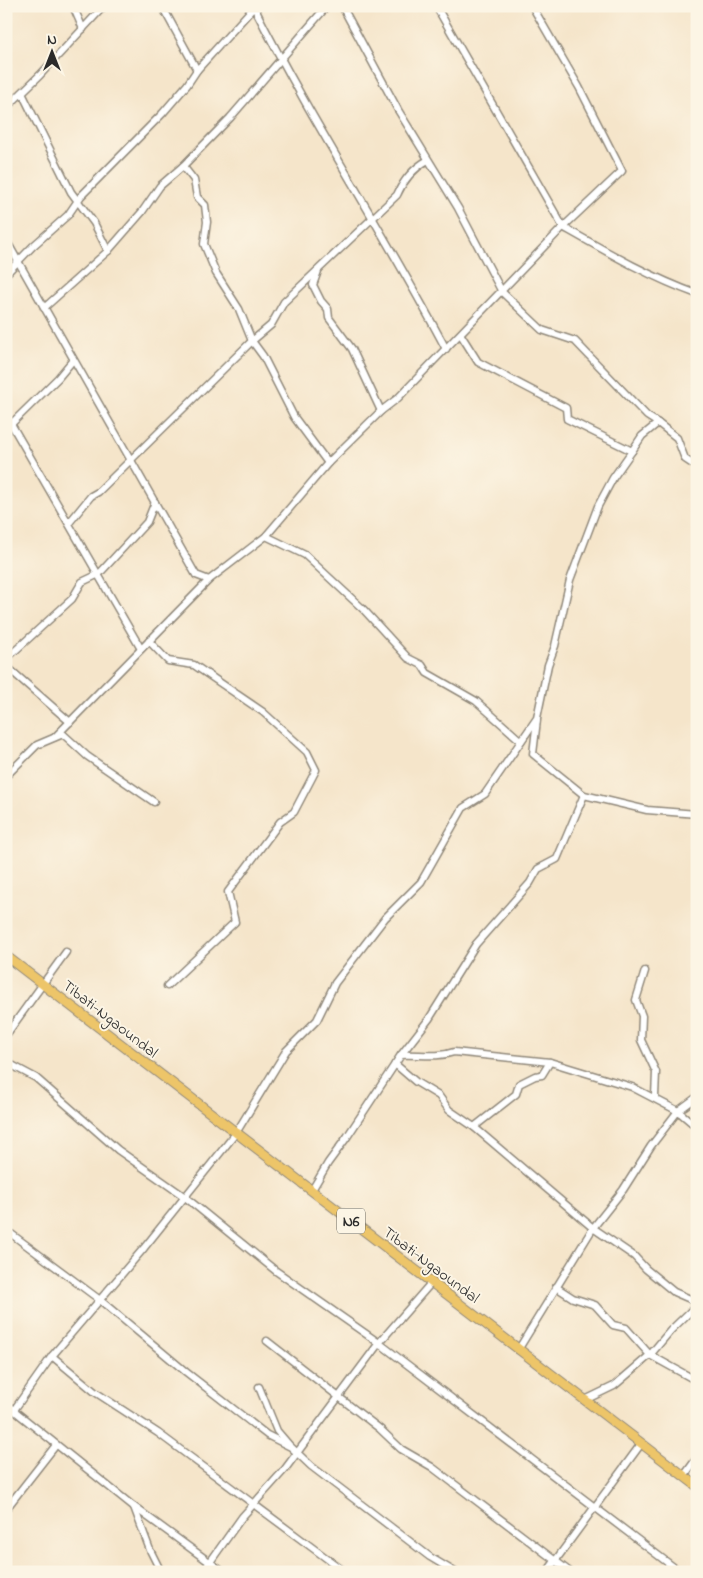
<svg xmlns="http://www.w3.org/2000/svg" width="703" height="1578" viewBox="0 0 703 1578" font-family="'Indie Flower',sans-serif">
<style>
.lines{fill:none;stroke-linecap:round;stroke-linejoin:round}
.minor-casing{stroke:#90887a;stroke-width:9}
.highway-casing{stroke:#90887a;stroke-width:11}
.minor{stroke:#fff;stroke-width:6}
.highway{stroke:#edc569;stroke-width:9}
.labels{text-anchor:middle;stroke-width:4;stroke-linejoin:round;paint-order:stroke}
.shield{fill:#fcf5e5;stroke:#6a6863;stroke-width:1}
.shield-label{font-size:15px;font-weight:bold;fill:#2b2b2b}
.street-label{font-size:16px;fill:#2b2b2b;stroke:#fcf5e5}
</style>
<rect width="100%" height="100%" fill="#fcf5e5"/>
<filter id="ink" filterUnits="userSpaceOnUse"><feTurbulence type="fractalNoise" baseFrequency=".02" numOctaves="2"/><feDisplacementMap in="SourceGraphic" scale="10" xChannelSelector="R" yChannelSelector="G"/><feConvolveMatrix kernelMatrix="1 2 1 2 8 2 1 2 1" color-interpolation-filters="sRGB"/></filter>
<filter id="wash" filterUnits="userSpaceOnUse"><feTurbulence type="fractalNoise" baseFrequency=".0096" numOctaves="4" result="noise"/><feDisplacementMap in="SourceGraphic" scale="20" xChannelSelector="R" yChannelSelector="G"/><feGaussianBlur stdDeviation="1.12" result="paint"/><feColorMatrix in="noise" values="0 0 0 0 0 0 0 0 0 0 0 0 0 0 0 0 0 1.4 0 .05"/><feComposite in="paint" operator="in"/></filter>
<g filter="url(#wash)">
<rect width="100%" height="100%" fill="#f5e5ca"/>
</g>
<g filter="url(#ink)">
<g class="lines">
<g class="minor-casing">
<g id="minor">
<path d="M 73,6 L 83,29"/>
<path d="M 162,6 L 197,70"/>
<path d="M 342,6 L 398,110 L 458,208 L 502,292 L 542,330 L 575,341 L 647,416 L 658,423"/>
<path d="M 532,6 L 579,87 L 622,171 L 563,227 C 607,252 650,277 697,294"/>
<path d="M 22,93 L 71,192 L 94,223 L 108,251"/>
<path d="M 6,108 L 40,75 L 104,6"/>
<path d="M 183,166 L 194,180 L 197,197 L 205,205 L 207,222 L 204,244 L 216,273 L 239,309 L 252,341 L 263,356 L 294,417 L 328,463"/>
<path d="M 6,240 L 196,575 L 209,580"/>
<path d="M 318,271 L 313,285 L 321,301 L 328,309 L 329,318 L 352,349 L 381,411"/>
<path d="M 6,274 L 33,246 L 68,215 L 81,196 L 162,114 L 187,85 L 197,70 L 254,7 C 313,124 385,233 446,349"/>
<path d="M 44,308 L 108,251 L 142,212 L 160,186 L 183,166 L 230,118 L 327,6"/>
<path d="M 461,335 L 478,362 L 566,408 L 567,419 L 632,451"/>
<path d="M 6,415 L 141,649"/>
<path d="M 6,429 L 58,378 L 73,360"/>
<path d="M 69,523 L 91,496 L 98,492 L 252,341 L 271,325 L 284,302 L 397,195 C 404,179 414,168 428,160"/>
<path d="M 266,536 L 305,555 L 364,610 L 408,658 L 422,665 L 427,673 L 476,701 L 521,741"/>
<path d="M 149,641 L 168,661 L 194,665 L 263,712 L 307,752 L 316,770 L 294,812 L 280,822 L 228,892 L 235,922 L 167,986"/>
<path d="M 6,659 L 72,599 L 82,582 L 99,574 L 147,522 L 155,502"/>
<path d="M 6,666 L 70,722"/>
<path d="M 537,720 L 533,754 L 584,795 L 647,810 L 697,814"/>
<path d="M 55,737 L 209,580 L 266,536 L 328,463 L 381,411 L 398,398 L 563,227 L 436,6"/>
<path d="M 6,776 L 37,745 L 63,734 L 87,756 L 154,802"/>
<path d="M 645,971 L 636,1000 L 642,1016 L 641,1040 L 656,1072 L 655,1097"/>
<path d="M 6,1035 L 66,952"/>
<path d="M 401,1055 C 419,1054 437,1058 454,1052 L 550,1062 L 632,1087 L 678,1111 L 697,1097"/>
<path d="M 6,1062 L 36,1078 L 118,1150 L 185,1197 L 276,1271 L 379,1343 L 680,1572"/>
<path d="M 395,1064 L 416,1082 L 439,1096 L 449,1110 L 474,1127 L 593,1228 L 634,1256 L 646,1269 L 674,1292 L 697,1302"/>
<path d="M 474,1127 L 516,1094 L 519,1084 L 535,1076 L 542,1075 L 550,1062"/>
<path d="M 312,1190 L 328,1163 L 347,1137 L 401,1055 L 429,1019 L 476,944 L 530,883 L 538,869 L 557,859 L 584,795"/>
<path d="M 6,1230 L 100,1300 L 186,1372 L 267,1435 L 291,1447 L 311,1466 L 400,1534 L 430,1557 L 455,1572"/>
<path d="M 556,1287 L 573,1298 L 595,1305 L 613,1325 L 626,1328 L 650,1355 L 697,1381"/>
<path d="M 267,1341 L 380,1429 L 401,1449 L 432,1467 L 570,1572"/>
<path d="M 518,1350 L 593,1228 L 623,1190 L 651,1146 L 678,1111 L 697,1127"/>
<path d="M 52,1356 L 95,1392 L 158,1433 L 345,1572"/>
<path d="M 259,1387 L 277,1431 L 289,1445"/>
<path d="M 585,1400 L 614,1386 L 650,1355 L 671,1330 L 697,1305"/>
<path d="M 6,1404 L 133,1506 L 223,1572"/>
<path d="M 14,1410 L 52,1356 L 144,1248 L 236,1133 L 286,1051 L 317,1020 L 335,983 L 385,918 L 421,882 L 463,808 L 485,794 L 537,718 L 548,665 L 555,646 L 570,580 L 598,506 L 613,478 L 632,451 L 642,436 L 658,423 L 677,438 L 685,459 L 697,467"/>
<path d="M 684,1476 L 697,1458"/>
<path d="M 134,1507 L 150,1550 L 161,1572"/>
<path d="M 6,1509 L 56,1445"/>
<path d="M 203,1572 L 242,1517 L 285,1469 L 379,1343 L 432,1282"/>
<path d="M 547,1572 L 641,1444"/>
</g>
</g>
<g class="highway-casing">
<path id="highway" d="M 6,956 L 697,1486"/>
</g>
<use href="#minor" class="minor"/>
<use href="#highway" class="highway"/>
</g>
</g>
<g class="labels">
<rect class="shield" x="337" y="1208.5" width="28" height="25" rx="4"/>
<g class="shield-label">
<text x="351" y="1226">N6</text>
</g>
<g class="street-label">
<text transform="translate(111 1018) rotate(38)" y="6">Tibati-Ngaoundal</text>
<text transform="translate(432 1264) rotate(37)" y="6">Tibati-Ngaoundal</text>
</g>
</g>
<rect width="703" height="1578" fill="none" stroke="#fcf5e5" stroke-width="25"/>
<g transform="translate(52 52)" stroke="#fcf5e5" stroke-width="4" paint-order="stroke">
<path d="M0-4L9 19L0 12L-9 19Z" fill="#2b2b2b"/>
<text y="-8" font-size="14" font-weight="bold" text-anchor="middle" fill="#2b2b2b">N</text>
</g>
</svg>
